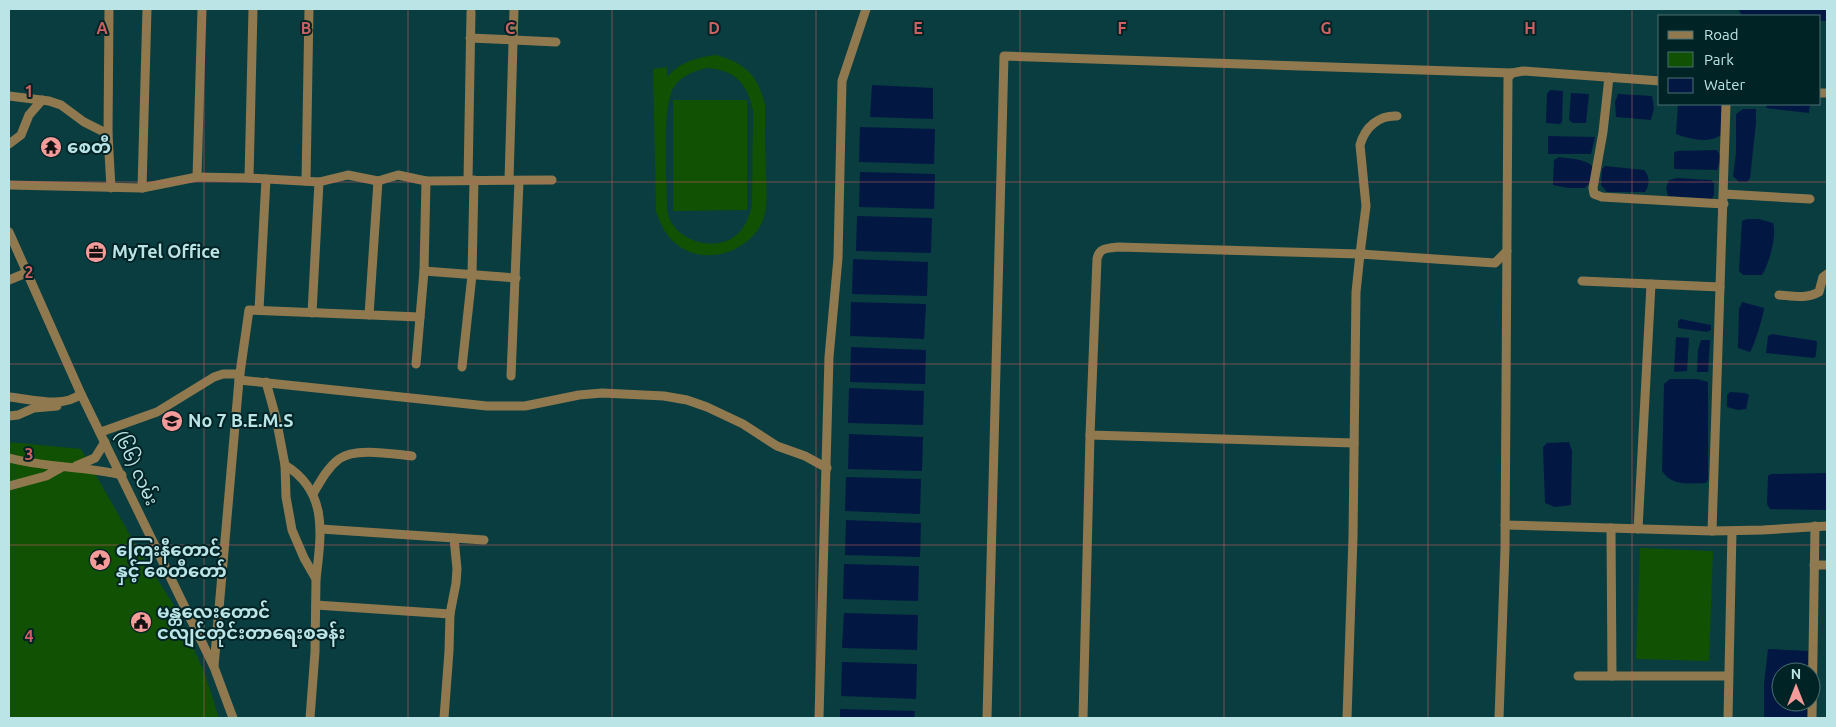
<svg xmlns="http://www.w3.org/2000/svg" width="1836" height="727" viewBox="0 0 1836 727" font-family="Ubuntu,'Noto Sans Myanmar',sans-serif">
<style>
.green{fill:#115103;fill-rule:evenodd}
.water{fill:#021843}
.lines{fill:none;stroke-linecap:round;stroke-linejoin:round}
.river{stroke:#021843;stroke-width:14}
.minor{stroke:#90794f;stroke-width:9}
.grid{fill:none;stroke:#ce6061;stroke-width:1;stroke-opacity:0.55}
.labels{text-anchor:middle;stroke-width:4;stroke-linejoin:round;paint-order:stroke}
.poi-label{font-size:18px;font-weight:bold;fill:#bbe4e6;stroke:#002325;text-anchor:start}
.street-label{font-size:18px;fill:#bbe4e6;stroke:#002325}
.grid-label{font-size:16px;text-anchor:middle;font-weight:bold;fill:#ce6061;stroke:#002325;stroke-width:4;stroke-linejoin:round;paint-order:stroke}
</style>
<rect width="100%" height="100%" fill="#0a3d40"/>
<g class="green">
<path d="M 716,55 C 745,63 758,75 765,105 C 765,128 765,151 766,174 C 766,188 768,203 764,217 C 754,250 708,267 679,246 C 667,238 661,225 656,212 L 653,69 L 667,67 L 667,77 C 680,62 697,57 716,55 ZM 707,68 C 735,70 747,83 753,110 L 752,204 C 750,216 745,229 734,237 C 714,251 681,242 670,220 C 668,217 668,212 667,209 C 667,181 661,107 674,87 C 682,75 694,71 707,68 Z"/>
<path d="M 673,100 L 747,100 L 747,210 L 673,211 Z"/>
<path d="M 9,442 L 81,449 L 134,542 L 173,604 L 204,671 L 219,718 L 9,718 Z"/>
<path d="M 1640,548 L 1713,551 L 1709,661 L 1636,659 Z"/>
</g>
<g class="water">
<path d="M 872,85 L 933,88 L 933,119 L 870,117 Z"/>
<path d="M 1550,90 L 1563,91 L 1562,122 L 1560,124 L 1546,123 L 1547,94 Z"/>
<path d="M 1571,93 L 1589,94 L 1586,123 L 1573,123 L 1569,120 Z"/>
<path d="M 1618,94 L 1652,96 L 1654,108 L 1651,120 L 1616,117 L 1615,102 Z"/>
<path d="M 1678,104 L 1722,104 L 1721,135 C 1709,144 1689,139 1676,134 Z"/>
<path d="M 1767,104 L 1810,104 L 1809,113 L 1766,108 Z"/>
<path d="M 1743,109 L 1756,109 L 1756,123 L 1750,178 L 1747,182 L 1739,182 L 1733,176 L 1736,153 L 1736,114 Z"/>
<path d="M 860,127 L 935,129 L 934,164 L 859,162 Z"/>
<path d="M 1548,136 L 1595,137 L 1591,154 L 1548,154 Z"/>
<path d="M 1717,150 C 1722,157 1720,162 1717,170 L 1674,169 L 1674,153 L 1677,151 Z"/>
<path d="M 1559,157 C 1571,159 1585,158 1593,167 L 1591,181 L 1585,188 L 1568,188 L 1553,185 L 1554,160 Z"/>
<path d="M 1605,166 L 1644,170 C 1650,177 1650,184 1645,192 L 1607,192 L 1601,185 L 1602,169 Z"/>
<path d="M 860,172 L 935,174 L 934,209 L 859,207 Z"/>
<path d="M 1677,178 L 1711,180 L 1714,183 L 1714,194 L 1712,199 L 1668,196 L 1666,188 L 1669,180 Z"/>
<path d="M 857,216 L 932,218 L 931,253 L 856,251 Z"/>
<path d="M 1747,219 L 1759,219 L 1773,223 C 1777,236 1769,264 1762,275 L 1743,275 L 1739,271 L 1742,221 Z"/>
<path d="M 853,259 L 928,262 L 927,296 L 852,294 Z"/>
<path d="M 851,302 L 926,304 L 924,339 L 850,336 Z"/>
<path d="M 1742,302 L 1764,308 C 1764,314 1753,349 1750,352 L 1738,348 L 1739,309 Z"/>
<path d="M 1680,319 L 1711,325 L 1711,330 L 1707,332 L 1678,328 L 1678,322 Z"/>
<path d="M 1772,334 L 1817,341 L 1816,356 L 1814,358 L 1766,353 L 1768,336 Z"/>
<path d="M 1676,337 L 1689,338 L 1687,371 L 1674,372 Z"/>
<path d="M 1701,340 L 1710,340 L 1708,372 L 1697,372 L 1698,350 Z"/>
<path d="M 851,347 L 926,350 L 925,384 L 850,382 Z"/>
<path d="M 1670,379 L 1697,379 L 1708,382 L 1708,480 L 1706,483 C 1689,483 1673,487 1662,471 L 1664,384 Z"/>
<path d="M 849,388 L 924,391 L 923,425 L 848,423 Z"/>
<path d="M 1730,392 L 1745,393 L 1749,395 L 1746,409 L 1738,410 L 1727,407 L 1727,395 Z"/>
<path d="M 849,434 L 923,437 L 922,471 L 848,469 Z"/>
<path d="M 1569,442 L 1572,451 L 1571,505 L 1555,507 L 1545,503 L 1543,447 L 1547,443 Z"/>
<path d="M 1827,473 L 1827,510 L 1770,509 L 1767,504 L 1768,476 L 1771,474 Z"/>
<path d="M 846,477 L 921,479 L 920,514 L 845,511 Z"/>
<path d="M 846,520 L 921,523 L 920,557 L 845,555 Z"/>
<path d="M 844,564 L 919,566 L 918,601 L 843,599 Z"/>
<path d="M 844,613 L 918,615 L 917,650 L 842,648 Z"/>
<path d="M 1768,649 L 1808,651 L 1808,672 L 1781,672 L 1781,702 L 1807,702 L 1807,718 L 1764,718 L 1764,684 Z"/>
<path d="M 842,662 L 917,664 L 916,699 L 841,696 Z"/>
<path d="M 840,709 L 915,711 L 914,718 L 840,718 Z"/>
</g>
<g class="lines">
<path class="river" d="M 1746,9 L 1827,14"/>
<g class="minor">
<path d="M 109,9 L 108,134 L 111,188"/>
<path d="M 470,38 L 556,42"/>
<path d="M 1609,77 L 1603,132 L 1593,188 L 1594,194 L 1602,197 L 1724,204"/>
<path d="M 1820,93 L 1827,93"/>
<path d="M 9,96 L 49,101 L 61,105 L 84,122 L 108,134"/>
<path d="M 9,144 L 21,135 L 29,115 L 42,100"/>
<path d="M 197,177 L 202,9"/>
<path d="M 249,178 L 253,9"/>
<path d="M 468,180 L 471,12"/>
<path d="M 509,180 L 514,9"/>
<path d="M 306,181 L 309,9"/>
<path d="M 9,185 L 142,188 L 197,177 L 249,178 L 319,182 L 348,175 L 378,181 L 398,175 L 426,181 L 552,180"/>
<path d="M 142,188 L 147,9"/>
<path d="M 1724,194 L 1810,199"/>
<path d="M 9,232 L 81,394 L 214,667 L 233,718"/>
<path d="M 1365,254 L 1360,254 L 1366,206 L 1360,145 C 1365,127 1379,115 1397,116"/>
<path d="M 424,271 L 516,278"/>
<path d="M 9,280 L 26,273"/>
<path d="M 1582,281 L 1720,287"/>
<path d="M 1779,295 C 1793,296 1806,299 1819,292 L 1823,277 L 1827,274"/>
<path d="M 259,310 L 266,179"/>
<path d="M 312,313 L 319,182"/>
<path d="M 369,315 L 378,181"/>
<path d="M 416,364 L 424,271 L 426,181"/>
<path d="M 462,367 L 472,275 L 474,180"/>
<path d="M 511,376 L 519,181"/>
<path d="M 239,380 L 487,406 L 525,406 L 579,395 L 602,393 L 664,396 L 687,400 L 707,407 L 743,424 L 777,446 L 805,456 L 827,468"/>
<path d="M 266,382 L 276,418 L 285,465 L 286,497 L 292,530 L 304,558 L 316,579 L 315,652 L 310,718"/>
<path d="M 9,397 C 32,399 62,409 81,394"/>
<path d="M 9,416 L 18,415 L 34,408 L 57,406"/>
<path d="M 101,432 L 157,412 L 214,377 L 223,374 L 240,374"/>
<path d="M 1354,443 L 1090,435 L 1097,259 C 1099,248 1107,248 1118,247 L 1360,254"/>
<path d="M 9,458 C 46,468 84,466 122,475"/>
<path d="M 285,465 C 329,492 321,535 316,579"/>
<path d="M 76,466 L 95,458 L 105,442"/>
<path d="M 9,486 L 46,476 L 62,467"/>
<path d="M 313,494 C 320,482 327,468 339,459 C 355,447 392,454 412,456"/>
<path d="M 1505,525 L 1712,531 L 1763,530 L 1827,526"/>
<path d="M 321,529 L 484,540"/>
<path d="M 1638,529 L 1651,284"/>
<path d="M 1712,531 L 1726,104"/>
<path d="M 1814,565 L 1827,565"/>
<path d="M 316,605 L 450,614 L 449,651 L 444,718"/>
<path d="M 450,614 L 456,583 L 457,569 L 454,538"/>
<path d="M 214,666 L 239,380 L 249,310 L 420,317"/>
<path d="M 1578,676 L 1612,676 L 1611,528"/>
<path d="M 1612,676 L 1728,676"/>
<path d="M 819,718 L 829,357 L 838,258 L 842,81 L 866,9"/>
<path d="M 987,718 L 1004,56 L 1512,73"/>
<path d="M 1083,718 L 1090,435"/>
<path d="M 1347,718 L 1353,537 L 1356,292 L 1360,254 L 1495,263 L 1507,251"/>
<path d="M 1499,718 L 1505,549 L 1508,78 L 1512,73 L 1523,71 L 1660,81"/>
<path d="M 1728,718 L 1732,531"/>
<path d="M 1812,718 L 1815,526"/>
</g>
</g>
<path class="grid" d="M 204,9 L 204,718M 408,9 L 408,718M 612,9 L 612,718M 816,9 L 816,718M 1020,9 L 1020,718M 1224,9 L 1224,718M 1428,9 L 1428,718M 1632,9 L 1632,718M 9,182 L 1827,182M 9,364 L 1827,364M 9,545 L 1827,545"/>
<defs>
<g id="temple-disc" transform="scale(1.125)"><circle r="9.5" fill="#f59b9a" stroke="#002325"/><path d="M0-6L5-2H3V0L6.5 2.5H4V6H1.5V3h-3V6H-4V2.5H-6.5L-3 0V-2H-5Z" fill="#111"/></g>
<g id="office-disc" transform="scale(1.125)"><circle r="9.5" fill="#f59b9a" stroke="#002325"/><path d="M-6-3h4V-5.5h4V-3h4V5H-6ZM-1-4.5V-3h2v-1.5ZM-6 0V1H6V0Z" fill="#111"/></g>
<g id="school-disc" transform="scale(1.125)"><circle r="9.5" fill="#f59b9a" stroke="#002325"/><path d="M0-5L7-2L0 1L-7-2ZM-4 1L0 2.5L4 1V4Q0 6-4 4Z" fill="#111"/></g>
<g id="sight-disc" transform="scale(1.125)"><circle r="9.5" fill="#f59b9a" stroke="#002325"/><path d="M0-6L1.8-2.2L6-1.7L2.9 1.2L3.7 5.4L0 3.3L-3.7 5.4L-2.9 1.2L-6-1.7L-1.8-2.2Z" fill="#111"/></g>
<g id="civic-disc" transform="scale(1.125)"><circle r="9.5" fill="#f59b9a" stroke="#002325"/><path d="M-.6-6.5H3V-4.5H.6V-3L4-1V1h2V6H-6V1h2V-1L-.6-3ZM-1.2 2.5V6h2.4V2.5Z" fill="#111"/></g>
</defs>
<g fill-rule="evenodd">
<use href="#temple-disc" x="51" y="147"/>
<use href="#office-disc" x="96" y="252"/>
<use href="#school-disc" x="172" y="421"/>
<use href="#sight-disc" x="100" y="560"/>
<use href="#civic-disc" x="141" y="622"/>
</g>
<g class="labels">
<g class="poi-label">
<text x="67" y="153">စေတီ</text>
<text x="112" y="258">MyTel Office</text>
<text x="188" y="427">No 7 B.E.M.S</text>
<text x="116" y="556">ကြေးနီတောင်<tspan x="116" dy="21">နှင့် စေတီတော်</tspan></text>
<text x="157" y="618">မန္တလေးတောင်<tspan x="157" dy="21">ငလျင်တိုင်းတာရေးစခန်း</tspan></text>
</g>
<g class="street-label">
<text transform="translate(136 468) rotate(65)" y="6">(၆၆) လမ်း</text>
</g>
</g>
<g class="grid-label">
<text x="102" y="34">A</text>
<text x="306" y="34">B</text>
<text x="510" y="34">C</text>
<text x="714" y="34">D</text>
<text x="918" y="34">E</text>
<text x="1122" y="34">F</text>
<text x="1326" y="34">G</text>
<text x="1530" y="34">H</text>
<text x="29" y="97">1</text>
<text x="29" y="278">2</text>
<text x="29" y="460">3</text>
<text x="29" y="642">4</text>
</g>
<rect width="1836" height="727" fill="none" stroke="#bbe4e6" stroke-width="20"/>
<rect x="1658" y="15" width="162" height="90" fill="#002325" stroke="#4b7072"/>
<rect x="1668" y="31" width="25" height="8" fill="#90794f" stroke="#4b7072"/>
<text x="1704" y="40" font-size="15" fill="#bbe4e6">Road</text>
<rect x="1668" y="52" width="25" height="15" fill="#115103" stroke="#4b7072"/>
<text x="1704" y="65" font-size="15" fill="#bbe4e6">Park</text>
<rect x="1668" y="78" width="25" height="15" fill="#021843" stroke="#4b7072"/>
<text x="1704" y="90" font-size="15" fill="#bbe4e6">Water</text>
<g transform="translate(1796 687)"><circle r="24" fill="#002325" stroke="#4b7072"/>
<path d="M0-4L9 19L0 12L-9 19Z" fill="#f59b9a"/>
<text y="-8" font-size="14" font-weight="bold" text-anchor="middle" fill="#bbe4e6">N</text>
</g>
</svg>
